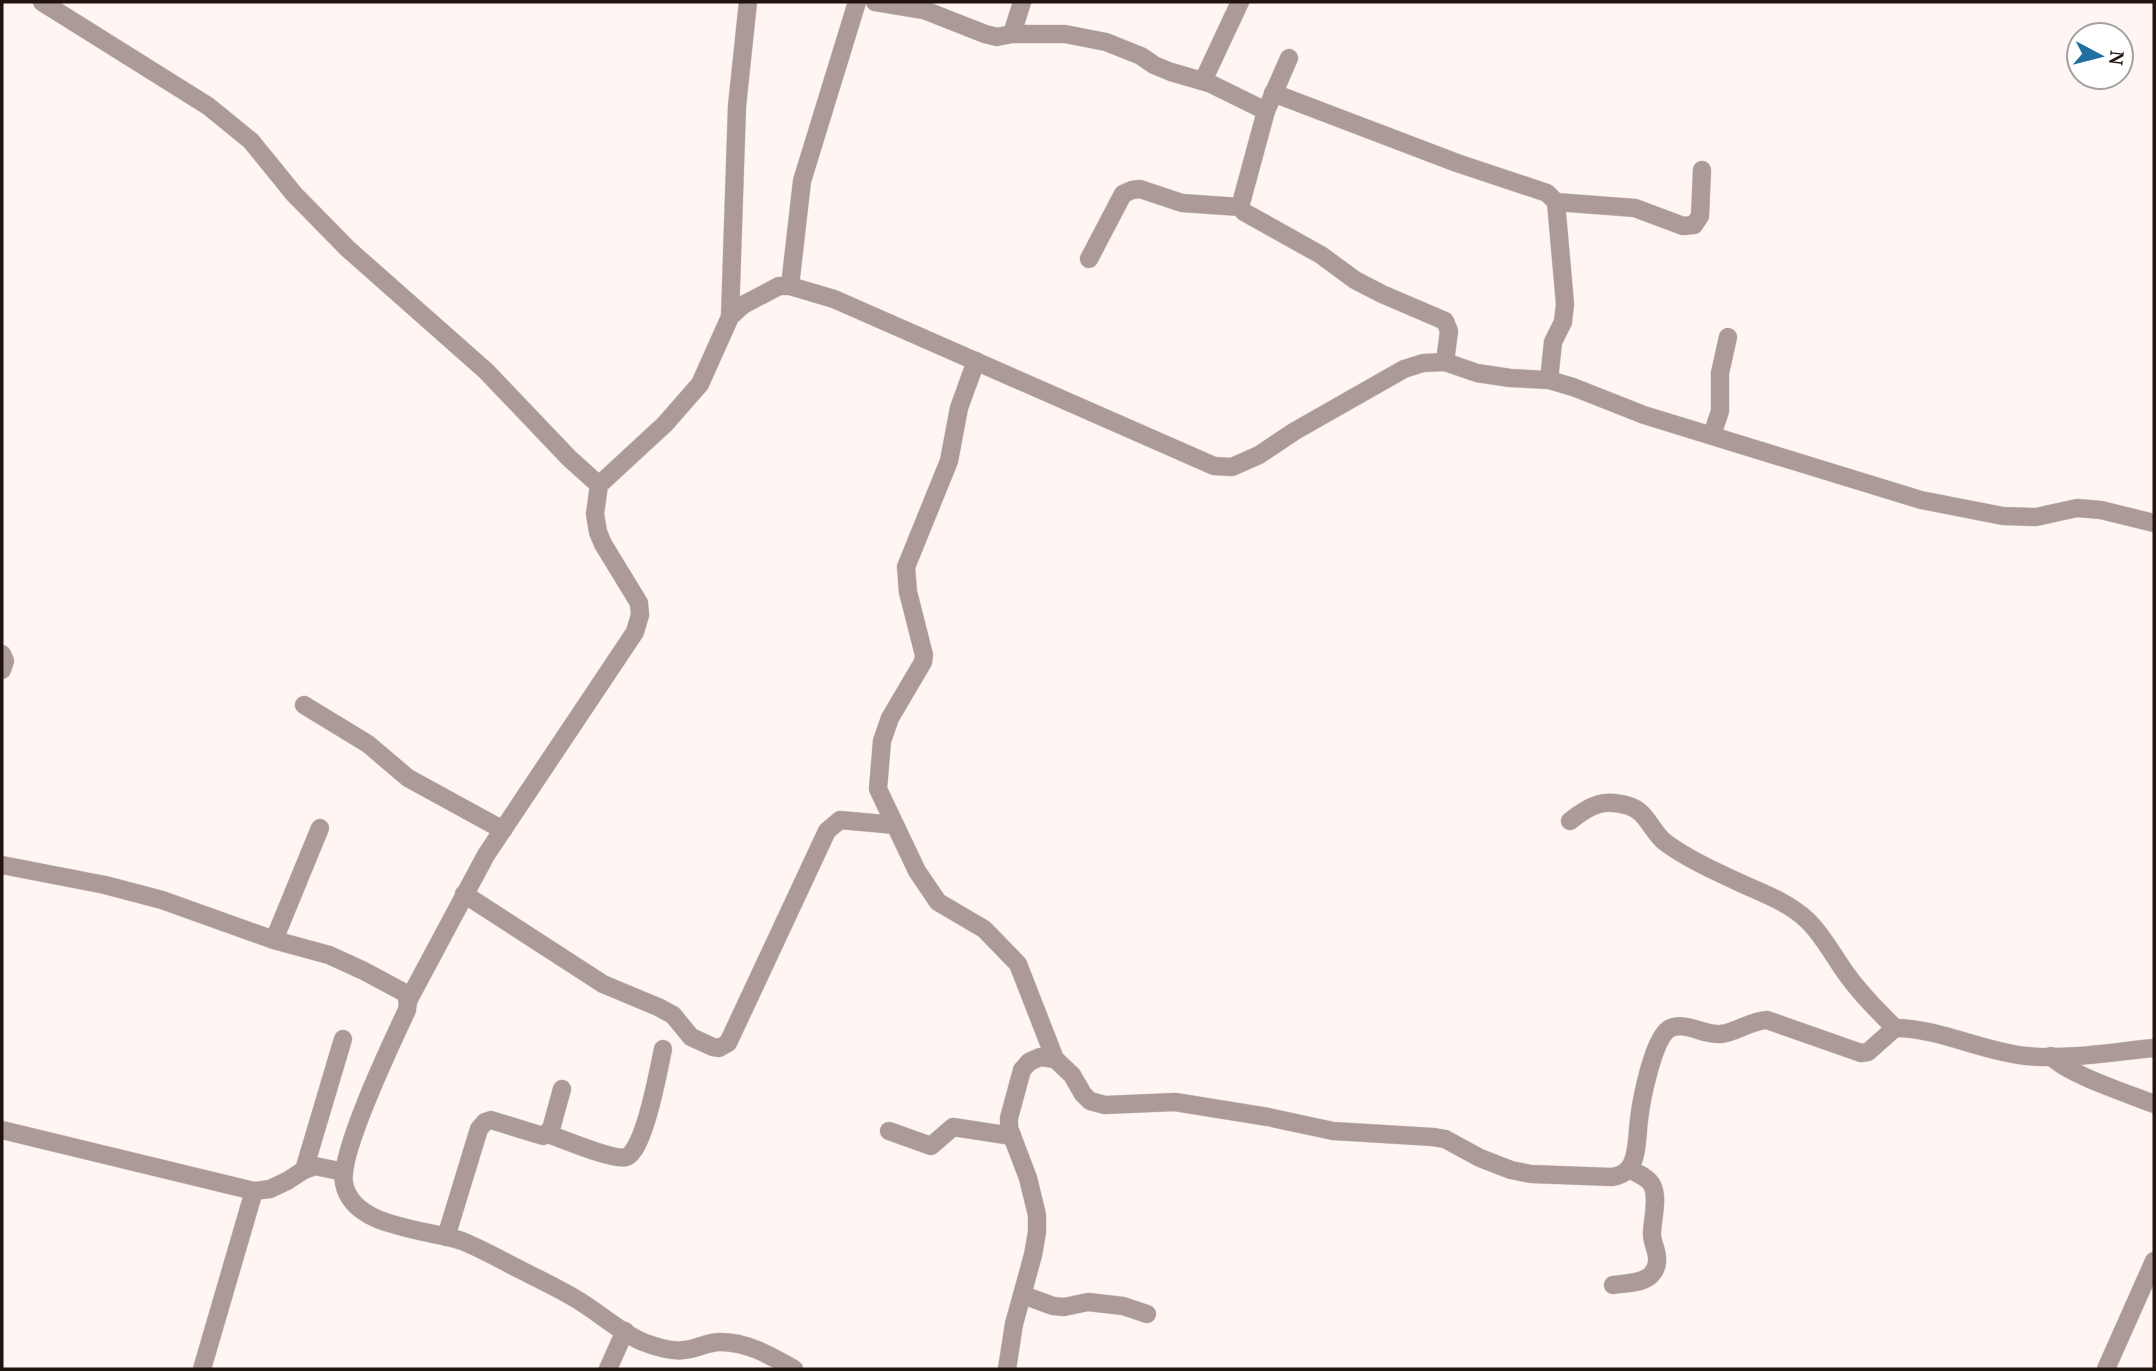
<svg xmlns="http://www.w3.org/2000/svg" width="2156" height="1371" viewBox="0 0 2156 1371" font-family="'PT Serif',serif">
<style>
.lines{fill:none;stroke-linecap:round;stroke-linejoin:round}
.minor-casing{stroke:#dbd2d0;stroke-width:19}
.minor{stroke:#ac9a96;stroke-width:18}
</style>
<rect width="100%" height="100%" fill="#fff6f4"/>
<g class="lines">
<g class="minor-casing">
<g id="minor">
<path d="M 42,2 L 208,106 L 251,141 L 294,194 L 348,249 L 486,371 L 569,458 L 599,485"/>
<path d="M 875,2 L 924,10 L 985,34 L 997,37 L 1012,34 L 1065,34 L 1106,42 L 1141,56 L 1154,65 L 1171,72 L 1209,83 L 1266,111"/>
<path d="M 1012,34 L 1022,2"/>
<path d="M 1289,58 L 1266,111 L 1240,207 L 1244,212 L 1321,255 L 1355,280 L 1382,294 L 1445,321 L 1449,331 L 1445,362"/>
<path d="M 1203,81 L 1240,2"/>
<path d="M 1273,93 L 1457,163 L 1547,193 L 1556,202 L 1565,304 L 1563,322 L 1553,342 L 1549,380"/>
<path d="M 1556,202 L 1635,208 L 1683,226 L 1694,225 L 1700,216 L 1702,170"/>
<path d="M 1089,259 L 1123,194 L 1132,190 L 1140,189 L 1182,203 L 1240,207"/>
<path d="M 790,286 L 802,181 L 857,2"/>
<path d="M 730,317 L 737,106 L 748,2"/>
<path d="M 976,361 L 959,408 L 949,461 L 906,567 L 908,592 L 924,655 L 923,662 L 890,718 L 882,741 L 878,789 L 917,871 L 938,902 L 984,929 L 1018,964 L 1055,1059 L 1072,1075 L 1083,1094 L 1090,1101 L 1105,1105 L 1175,1102 L 1268,1117 L 1333,1131 L 1433,1137 L 1445,1139 L 1480,1158 L 1511,1170 L 1531,1174 L 1612,1177 C 1619,1176 1625,1174 1630,1167 C 1638,1155 1637,1134 1639,1120 C 1641,1101 1653,1039 1669,1029 C 1684,1020 1704,1036 1721,1034 C 1737,1032 1750,1021 1767,1020 L 1861,1053 L 1868,1052 L 1895,1028 C 1939,1028 1983,1052 2026,1056 C 2068,1060 2112,1052 2154,1048"/>
<path d="M 1712,435 L 1720,411 L 1720,373 L 1728,337"/>
<path d="M 2,654 L 5,661 L 2,670"/>
<path d="M 304,705 L 368,744 L 408,778 L 503,830"/>
<path d="M 1570,821 C 1590,805 1604,798 1629,806 C 1647,811 1652,833 1666,843 C 1691,861 1719,873 1747,886 C 1768,895 1790,904 1807,920 C 1822,934 1833,955 1845,972 C 1860,993 1877,1010 1895,1028"/>
<path d="M 2,865 L 105,885 L 162,900 L 274,940 L 329,955 L 364,971 L 405,993 L 408,1001 L 407,1010 C 392,1042 339,1153 344,1183 C 352,1229 429,1229 462,1241 C 482,1249 501,1260 519,1269 C 538,1279 558,1288 576,1299 C 597,1311 621,1333 643,1342 C 656,1347 671,1352 684,1350 C 696,1349 708,1342 720,1342 C 748,1342 771,1356 794,1369"/>
<path d="M 464,894 L 603,984 L 658,1007 L 673,1015 L 691,1037 L 713,1047 L 719,1048 L 728,1043 L 827,831 L 840,820 L 895,825"/>
<path d="M 274,940 L 320,828"/>
<path d="M 408,1001 L 486,855 L 635,632 L 640,615 L 639,603 L 603,544 L 598,532 L 595,514 L 599,485 L 665,424 L 700,384 L 730,317 L 743,305 L 779,286 L 790,286 L 834,299 L 1214,466 L 1232,467 L 1259,455 L 1295,431 L 1404,369 L 1423,363 L 1445,362 L 1477,373 L 1510,378 L 1549,380 L 1573,387 L 1644,415 L 1921,500 L 2003,516 L 2036,517 L 2077,508 L 2101,510 L 2154,523"/>
<path d="M 2051,1056 C 2067,1074 2129,1094 2154,1104"/>
<path d="M 2,1130 L 254,1191 L 270,1189 L 287,1181 L 304,1170 L 315,1166 L 344,1172"/>
<path d="M 889,1131 L 931,1146 L 953,1127 L 1012,1136"/>
<path d="M 548,1134 C 563,1139 614,1161 626,1157 C 644,1152 659,1068 663,1049"/>
<path d="M 304,1170 L 343,1039"/>
<path d="M 446,1237 L 479,1129 L 485,1122 L 491,1120 L 543,1136 L 551,1129 L 562,1089"/>
<path d="M 1613,1285 C 1625,1283 1640,1284 1650,1276 C 1654,1272 1657,1266 1657,1261 C 1658,1251 1652,1244 1652,1234 C 1652,1220 1659,1198 1652,1185 C 1648,1177 1636,1173 1629,1169"/>
<path d="M 1023,1295 L 1053,1306 L 1064,1307 L 1088,1302 L 1123,1306 L 1147,1314"/>
<path d="M 202,1369 L 254,1191"/>
<path d="M 608,1369 L 625,1331"/>
<path d="M 1007,1369 L 1014,1324 L 1033,1255 L 1037,1232 L 1037,1215 L 1028,1178 L 1009,1128 L 1009,1118 L 1022,1070 L 1029,1062 L 1040,1057 L 1055,1059"/>
<path d="M 2106,1369 L 2154,1261"/>
</g>
</g>
<use href="#minor" class="minor"/>
</g>
<rect width="2156" height="1371" fill="none" stroke="#211310" stroke-width="7"/>
<g transform="translate(2100 56) rotate(97)"><circle r="33" fill="#ffffff" stroke="#a6a19f" stroke-width="2"/>
<path d="M0-5L12 26L0 18L-12 26Z" fill="#206fa1"/>
<text y="-10" font-size="19" font-weight="bold" text-anchor="middle" fill="#211310">N</text>
</g>
</svg>
